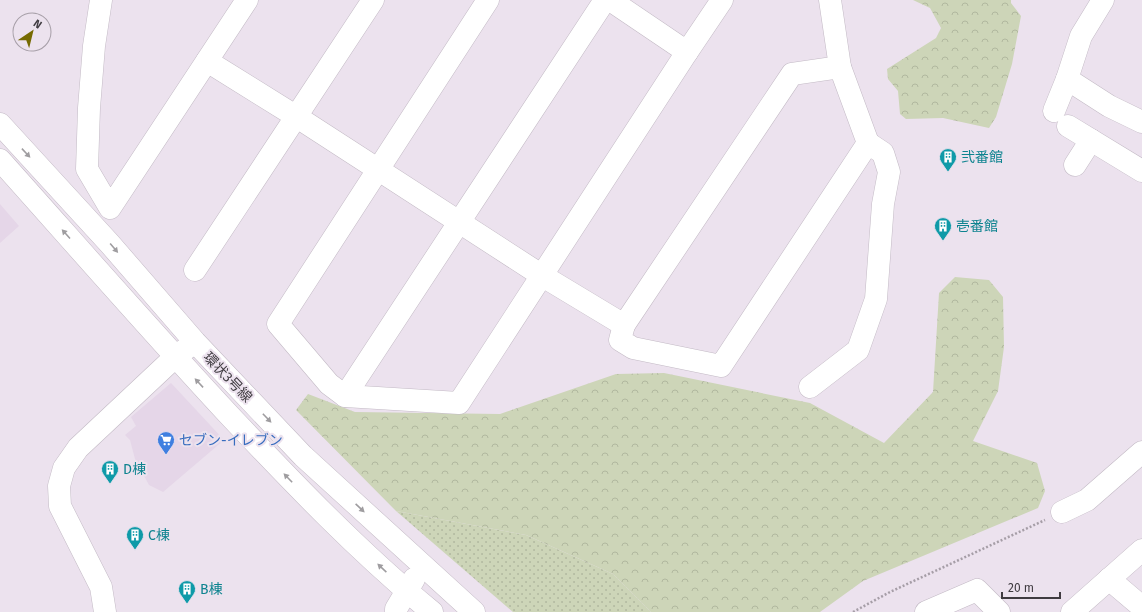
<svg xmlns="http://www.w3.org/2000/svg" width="1142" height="612" viewBox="0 0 1142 612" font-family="'Fira Sans','Noto Sans JP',sans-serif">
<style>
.built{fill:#e5d6e8}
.green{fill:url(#green-dots)}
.forest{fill:url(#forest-crowns)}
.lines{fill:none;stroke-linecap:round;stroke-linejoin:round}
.minor-casing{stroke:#c3bac5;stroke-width:23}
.path{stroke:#a69ea7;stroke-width:2.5;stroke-dasharray:2 2;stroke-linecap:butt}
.minor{stroke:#fff;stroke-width:22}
.oneway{fill:#9f9da0}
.labels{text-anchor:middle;stroke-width:4;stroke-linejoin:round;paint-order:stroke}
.culture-label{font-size:14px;fill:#0d838f;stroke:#ece2ee;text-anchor:start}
.street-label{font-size:14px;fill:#3f3b40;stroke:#ece2ee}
.shop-label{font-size:14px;fill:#366cbe;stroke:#ece2ee;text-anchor:start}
</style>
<defs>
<pattern id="green-dots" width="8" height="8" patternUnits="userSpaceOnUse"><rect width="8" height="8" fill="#cdd5b8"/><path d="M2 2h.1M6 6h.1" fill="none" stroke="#b1b89f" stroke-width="1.8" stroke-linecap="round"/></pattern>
<pattern id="forest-crowns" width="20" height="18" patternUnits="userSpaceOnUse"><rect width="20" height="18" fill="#cdd5b8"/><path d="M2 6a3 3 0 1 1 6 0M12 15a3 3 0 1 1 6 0" fill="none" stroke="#b1b89f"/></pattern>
</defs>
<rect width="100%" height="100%" fill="#ece2ee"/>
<g class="built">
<path d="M 0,204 L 19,226 L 0,243 Z"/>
<path d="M 171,383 L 224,440 L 163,492 L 149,485 L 135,459 L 130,440 L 125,435 L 136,426 L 131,417 Z"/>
</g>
<path class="green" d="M 396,511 L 526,535 L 613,574 L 651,612 L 513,612 Z"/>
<g class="forest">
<path d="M 913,0 L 1011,0 L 1011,3 L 1021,16 L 1012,64 L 996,117 L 989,128 L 943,118 L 906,119 L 900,114 L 898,91 L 888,79 L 887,69 L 936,38 L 941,28 L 930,8 Z"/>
<path d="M 955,277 L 989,280 L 1003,297 L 1004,347 L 998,391 L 973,441 L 1037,463 L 1045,491 L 1038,508 L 863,581 L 820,612 L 651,612 L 613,574 L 526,535 L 396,511 L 296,410 L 308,394 L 355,412 L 500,414 L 616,374 L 664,373 L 810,403 L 884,443 L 933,392 L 939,293 Z"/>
</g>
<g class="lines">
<g class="minor-casing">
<g id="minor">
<path d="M 101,0 L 94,46 L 89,108 L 87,169 L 110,208 L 247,0"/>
<path d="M 488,0 L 278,324 L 329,384 L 345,396 L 459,403 L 687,52"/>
<path d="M 610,0 L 687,52 L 722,0"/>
<path d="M 1103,0 L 1081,36 L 1067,79 L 1109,106 L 1142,122"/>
<path d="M 207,61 L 297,117 L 541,275 L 624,325 L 792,74 L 840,67 L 830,0"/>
<path d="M 1054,111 L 1067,79"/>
<path d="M 0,124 L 110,244 L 195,342 L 303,456 L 474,612"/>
<path d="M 1068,126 L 1142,171"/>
<path d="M 0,160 C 76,245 151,331 229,415 C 294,484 359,552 432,612"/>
<path d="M 1075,165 L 1091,140"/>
<path d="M 195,270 L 373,0"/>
<path d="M 624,325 L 620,340 L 633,348 L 721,366 L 868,143 L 840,67"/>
<path d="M 810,387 L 858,350 L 876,299 L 883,204 L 889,172 L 883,153 L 868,143"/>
<path d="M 345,396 L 605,0"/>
<path d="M 1062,512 L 1087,500 L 1142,452"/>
<path d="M 1109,579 L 1142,607"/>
<path d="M 105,612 L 101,587 L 60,506 L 59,486 L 64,468 L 78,448 L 175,357 L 187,348"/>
<path d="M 396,612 L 396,609 L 414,579"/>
<path d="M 926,612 L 977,590 L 999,612"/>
<path d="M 1072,612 L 1142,550"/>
</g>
</g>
<path class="path" d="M 853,612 L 890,592 L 1045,520"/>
<use href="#minor" class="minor"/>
</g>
<defs><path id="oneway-solid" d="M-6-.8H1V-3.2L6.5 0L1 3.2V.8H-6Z"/></defs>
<g class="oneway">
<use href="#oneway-solid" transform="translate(26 153) rotate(47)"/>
<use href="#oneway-solid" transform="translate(66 234) rotate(-132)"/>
<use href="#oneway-solid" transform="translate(114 248) rotate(50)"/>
<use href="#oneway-solid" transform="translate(199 383) rotate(-133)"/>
<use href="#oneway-solid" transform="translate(267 418) rotate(46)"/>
<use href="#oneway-solid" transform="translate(288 478) rotate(-134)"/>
<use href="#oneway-solid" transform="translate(360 508) rotate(43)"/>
<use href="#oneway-solid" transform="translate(382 568) rotate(-137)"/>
</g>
<defs>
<g id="building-pin" transform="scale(0.9)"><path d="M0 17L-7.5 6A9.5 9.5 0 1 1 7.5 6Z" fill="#0f9aa8" stroke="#ece2ee"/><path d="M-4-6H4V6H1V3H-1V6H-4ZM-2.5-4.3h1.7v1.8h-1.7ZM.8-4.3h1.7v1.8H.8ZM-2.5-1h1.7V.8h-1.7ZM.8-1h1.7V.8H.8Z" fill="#fff"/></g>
<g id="supermarket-pin" transform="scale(0.9)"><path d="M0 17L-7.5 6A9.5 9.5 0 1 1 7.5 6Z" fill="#3f7fe0" stroke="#ece2ee"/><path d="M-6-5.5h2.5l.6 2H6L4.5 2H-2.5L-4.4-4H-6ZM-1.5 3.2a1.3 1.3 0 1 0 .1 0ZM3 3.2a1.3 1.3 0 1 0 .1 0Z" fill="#fff"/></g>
</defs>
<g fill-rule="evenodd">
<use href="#building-pin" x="948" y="157"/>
<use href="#building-pin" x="943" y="226"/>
<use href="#supermarket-pin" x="166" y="440"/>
<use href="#building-pin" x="110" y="469"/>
<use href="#building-pin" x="135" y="535"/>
<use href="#building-pin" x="187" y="589"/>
</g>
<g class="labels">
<g class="culture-label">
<text x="961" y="162">弐番館</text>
<text x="956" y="231">壱番館</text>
<text x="123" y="474">D棟</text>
<text x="148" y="540">C棟</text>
<text x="200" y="594">B棟</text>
</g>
<g class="street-label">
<text transform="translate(228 377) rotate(46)" y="5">環状3号線</text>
</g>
<g class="shop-label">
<text x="179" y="445">セブン-イレブン</text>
</g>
</g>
<g transform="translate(32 32) rotate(35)"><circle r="19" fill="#ece2ee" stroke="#a79fa8"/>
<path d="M0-3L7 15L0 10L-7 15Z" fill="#766a01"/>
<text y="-6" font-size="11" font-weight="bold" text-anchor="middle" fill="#3f3b40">N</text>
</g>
<path d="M1002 592v6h58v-6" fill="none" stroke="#3f3b40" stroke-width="2"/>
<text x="1008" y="592" font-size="12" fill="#3f3b40" stroke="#ece2ee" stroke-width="3" paint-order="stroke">20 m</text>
</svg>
